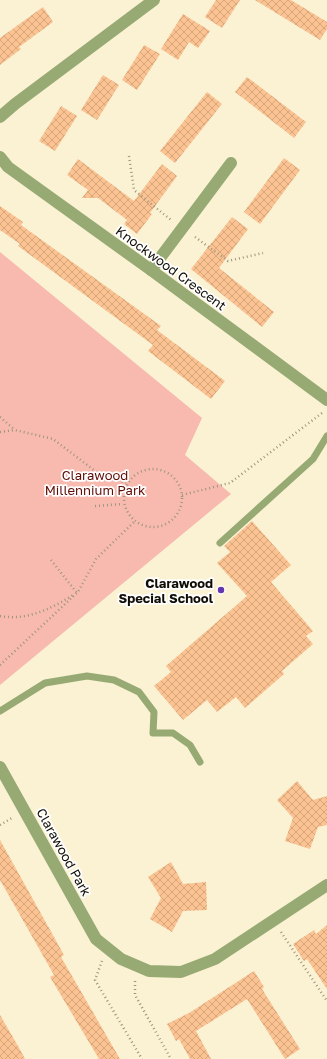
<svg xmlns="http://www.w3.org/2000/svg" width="327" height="1059" viewBox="0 0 327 1059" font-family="'Golos Text',sans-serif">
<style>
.park{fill:#f8baaf}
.building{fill:url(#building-cross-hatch)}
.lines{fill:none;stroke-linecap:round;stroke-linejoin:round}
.path{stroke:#9c957f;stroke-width:2.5;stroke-dasharray:1 3;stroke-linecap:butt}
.lane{stroke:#97aa73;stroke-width:7}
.street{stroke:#97aa73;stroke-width:12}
.poi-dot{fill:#6436ae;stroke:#fff;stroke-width:1.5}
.labels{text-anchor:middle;stroke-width:3.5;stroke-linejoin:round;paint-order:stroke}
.street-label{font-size:13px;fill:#100d04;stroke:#fff}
.park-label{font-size:13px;fill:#5f0d06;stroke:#fff}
.poi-label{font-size:13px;font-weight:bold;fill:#100d04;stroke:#fff;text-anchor:end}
</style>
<defs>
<pattern id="building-cross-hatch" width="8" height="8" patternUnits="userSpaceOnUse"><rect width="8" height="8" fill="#fcc392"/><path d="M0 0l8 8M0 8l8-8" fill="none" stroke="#d7a67c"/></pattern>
</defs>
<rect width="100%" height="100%" fill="#fbf2d3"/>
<path class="park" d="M 0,252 L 202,418 L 185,455 L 231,494 L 0,685 Z"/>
<g class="building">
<path d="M 216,0 L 240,0 L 222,28 L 205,17 Z"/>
<path d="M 255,0 L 291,0 L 327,22 L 327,29 L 320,40 Z"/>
<path d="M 43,7 L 53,22 L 19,47 L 21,49 L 0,65 L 0,38 Z"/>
<path d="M 183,14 L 210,31 L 198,48 L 189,42 L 178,60 L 161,49 Z"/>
<path d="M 144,45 L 160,54 L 137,90 L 122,80 Z"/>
<path d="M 103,75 L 119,85 L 97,120 L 81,110 Z"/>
<path d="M 247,77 L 306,122 L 294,138 L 235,92 Z"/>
<path d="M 207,92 L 222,104 L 175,163 L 160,151 Z"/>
<path d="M 61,106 L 77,116 L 55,151 L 39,141 Z"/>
<path d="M 284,158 L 300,170 L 260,224 L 244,212 Z"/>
<path d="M 78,159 L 134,201 L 162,164 L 177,176 L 150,213 L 152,214 L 137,234 L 124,224 L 127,220 L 98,198 L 82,198 L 88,190 L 67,175 Z"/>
<path d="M 0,206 L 23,222 L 21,225 L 161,326 L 157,330 L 225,381 L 211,399 L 148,351 L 153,345 L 18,246 L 20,244 L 0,230 Z"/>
<path d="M 232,217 L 248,229 L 219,268 L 274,312 L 262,327 L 191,269 Z"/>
<path d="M 252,521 L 291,565 L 271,582 L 313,631 L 306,636 L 313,644 L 282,671 L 284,674 L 245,708 L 236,697 L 217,712 L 207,700 L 183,720 L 154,686 L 171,672 L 166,666 L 247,596 L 217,563 L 230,552 L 224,546 Z"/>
<path d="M 297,781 L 313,800 L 327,796 L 327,825 L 318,827 L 310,849 L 285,841 L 293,818 L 277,800 Z"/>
<path d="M 0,840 L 64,955 L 61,957 L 120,1059 L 99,1059 L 50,977 L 54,975 L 0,880 Z"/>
<path d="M 171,862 L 183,884 L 206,882 L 207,910 L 183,911 L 172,932 L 150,919 L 161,898 L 148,877 Z"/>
<path d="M 327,925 L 327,989 L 307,959 L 304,961 L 293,944 L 314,930 L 316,934 Z"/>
<path d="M 254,971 L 264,987 L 262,989 L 300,1049 L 285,1059 L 247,999 L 196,1031 L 211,1059 L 190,1059 L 179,1039 L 176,1041 L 167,1024 L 189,1013 Z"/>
<path d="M 0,1015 L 18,1046 L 25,1059 L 0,1059 Z"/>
</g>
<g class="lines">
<g class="path">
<path d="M 129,156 L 134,190 L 171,220"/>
<path d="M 195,237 L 228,261 L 263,253"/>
<path d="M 0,417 L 15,430"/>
<path d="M 0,432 L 15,430 L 53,439 L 99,474 L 126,483"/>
<circle cx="153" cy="498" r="29"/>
<path d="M 182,495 L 230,483 L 322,413"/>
<path d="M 95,506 L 123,504"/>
<path d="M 51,560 L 77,593"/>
<path d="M 0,616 C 26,621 51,609 73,595"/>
<path d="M 0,665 L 78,592 L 96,559 L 134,522"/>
<path d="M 0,825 L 12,818"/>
<path d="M 281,932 L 327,1001"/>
<path d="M 102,961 L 95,980 L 142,1059"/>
<path d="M 135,981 L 135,995 L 171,1059"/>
</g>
<g class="lane">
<path d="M 220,543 L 313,459 L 327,436"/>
<path d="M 0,711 L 45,683 L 87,676 L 114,680 L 139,692 L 154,712 L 153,733 L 173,733 L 190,745 L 200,762"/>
</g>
<g class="street">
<path d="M 0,117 L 15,104 L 154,0"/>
<path d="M 0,157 L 8,167 L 151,270 L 327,400"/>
<path d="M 151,270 L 231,163"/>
<path d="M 0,767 L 96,939 L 121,959 L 149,971 L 181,972 L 215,959 L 327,885"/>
</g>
</g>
<circle class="poi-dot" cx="221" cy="590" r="4"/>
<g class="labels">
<g class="street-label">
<text transform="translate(171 268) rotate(36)" y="5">Knockwood Crescent</text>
<text transform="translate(64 852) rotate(61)" y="5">Clarawood Park</text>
</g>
<g class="park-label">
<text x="95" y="480">Clarawood<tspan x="95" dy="15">Millennium Park</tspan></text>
</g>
<g class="poi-label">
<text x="213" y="588">Clarawood<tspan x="213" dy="15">Special School</tspan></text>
</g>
</g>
</svg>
